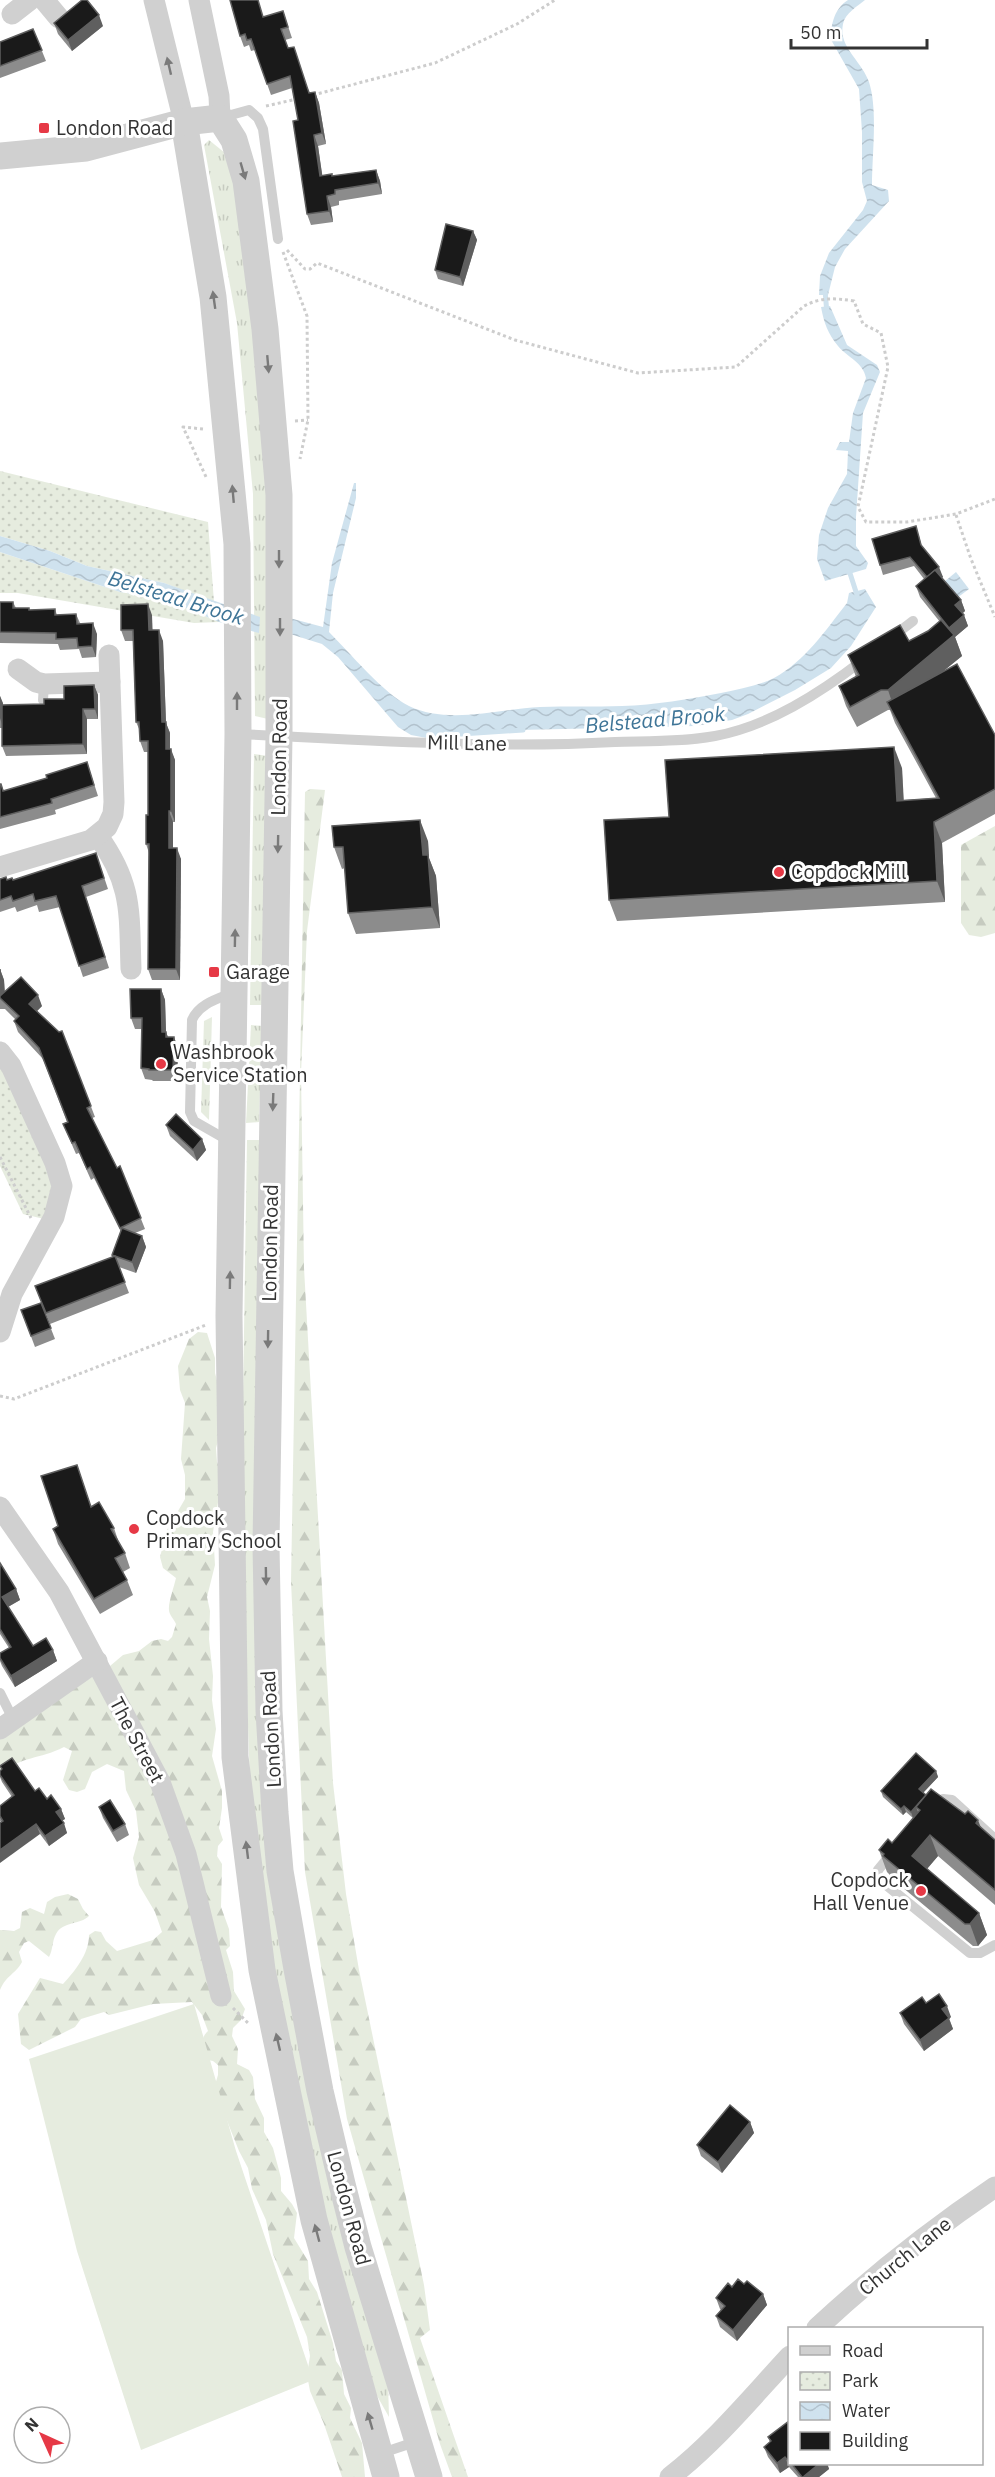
<svg xmlns="http://www.w3.org/2000/svg" width="995" height="2477" viewBox="0 0 995 2477" font-family="'IBM Plex Sans',sans-serif">
<style>
.grass{fill:url(#grass-tufts)}
.forest{fill:url(#forest-firs)}
.park{fill:url(#park-dots)}
.garden{fill:#e6ecdf}
.water{fill:url(#water-waves)}
.lines{fill:none;stroke-linecap:round;stroke-linejoin:round}
.stream{stroke:#cfe2ee;stroke-width:5}
.path{stroke:#cdcdcd;stroke-width:3;stroke-dasharray:3 3;stroke-linecap:butt}
.service{stroke:#d0d0d0;stroke-width:10}
.minor{stroke:#d0d0d0;stroke-width:21}
.tertiary{stroke:#d0d0d0;stroke-width:27}
.wall{fill:#8c8c8c}
.shaded-wall{fill:#5f5f5f}
.building{fill:#1a1a1a;stroke:#5f5f5f;stroke-width:1.5}
.oneway{fill:#7a7a7a}
.poi-dot{fill:#e63946;stroke:#fff;stroke-width:2}
.labels{text-anchor:middle;stroke-width:6;stroke-linejoin:round;paint-order:stroke}
.poi-label{font-size:20px;fill:#333;stroke:#fff;text-anchor:start}
.street-label{font-size:20px;fill:#333;stroke:#fff}
.water-label{font-size:21px;font-style:italic;fill:#3f7597;stroke:#fff}
</style>
<defs>
<pattern id="grass-tufts" width="24" height="20" patternUnits="userSpaceOnUse" patternTransform="scale(1.5)"><rect width="24" height="20" fill="#e6ecdf"/><path d="M3 7l-1-3M5 7V3M7 7l1-3M15 17l-1-3M17 17v-4M19 17l1-3" fill="none" stroke="#c6cbc0"/></pattern>
<pattern id="forest-firs" width="22" height="20" patternUnits="userSpaceOnUse" patternTransform="scale(1.5)"><rect width="22" height="20" fill="#e6ecdf"/><path d="M5 1l3.5 6h-7zM16 11l3.5 6h-7z" fill="#c6cbc0"/></pattern>
<pattern id="park-dots" width="8" height="8" patternUnits="userSpaceOnUse" patternTransform="scale(1.5)"><rect width="8" height="8" fill="#e6ecdf"/><path d="M2 2h.1M6 6h.1" fill="none" stroke="#c6cbc0" stroke-width="1.8" stroke-linecap="round"/></pattern>
<pattern id="water-waves" width="16" height="10" patternUnits="userSpaceOnUse" patternTransform="scale(1.5)"><rect width="16" height="10" fill="#cfe2ee"/><path d="M0 5q4-4 8 0t8 0" fill="none" stroke="#b2c2cd"/></pattern>
</defs>
<rect width="100%" height="100%" fill="#fff"/>
<g class="grass">
<path d="M 209,140 L 225,153 L 234,174 L 253,326 L 269,499 L 268,719 L 255,716 L 253,494 L 237,323 L 204,145 Z"/>
<path d="M 254,754 L 268,756 L 264,1005 L 250,1005 Z"/>
<path d="M 212,1017 L 209,1120 L 201,1112 L 204,1021 Z"/>
<path d="M 251,1025 L 262,1026 L 259,1122 L 246,1123 Z"/>
<path d="M 247,1140 L 261,1140 L 265,1814 L 388,2382 L 389,2417 L 372,2387 L 315,2178 L 274,1975 L 251,1812 L 241,1525 Z"/>
</g>
<g class="forest">
<path d="M 310,789 L 325,790 L 307,931 L 301,1074 L 304,1268 L 333,1783 L 346,1894 L 359,1970 L 424,2285 L 430,2330 L 420,2338 L 468,2477 L 452,2477 L 440,2444 L 347,2119 L 305,1872 L 291,1582 L 305,792 Z"/>
<path d="M 995,826 L 995,933 L 981,937 L 969,935 L 961,923 L 961,845 Z"/>
<path d="M 198,1332 L 207,1333 L 215,1358 L 215,1373 L 219,1388 L 219,1437 L 216,1448 L 217,1462 L 221,1467 L 221,1485 L 213,1532 L 215,1565 L 207,1597 L 210,1611 L 209,1639 L 213,1676 L 212,1700 L 216,1729 L 212,1756 L 222,1791 L 222,1808 L 219,1828 L 223,1840 L 218,1846 L 217,1856 L 222,1864 L 221,1907 L 229,1929 L 230,1946 L 226,1950 L 233,1972 L 234,1991 L 245,2009 L 241,2020 L 233,2028 L 232,2036 L 238,2049 L 237,2064 L 249,2070 L 253,2077 L 255,2099 L 264,2118 L 264,2132 L 273,2148 L 281,2178 L 281,2191 L 292,2204 L 297,2213 L 294,2238 L 308,2261 L 309,2279 L 317,2292 L 333,2343 L 336,2361 L 342,2370 L 344,2394 L 351,2408 L 350,2418 L 362,2443 L 365,2477 L 342,2477 L 324,2424 L 310,2391 L 307,2375 L 310,2356 L 307,2337 L 273,2254 L 266,2220 L 252,2189 L 248,2168 L 239,2151 L 214,2088 L 218,2075 L 218,2065 L 213,2061 L 208,2060 C 204,2050 198,2040 208,2031 L 202,2015 L 192,2002 L 153,2004 L 109,2015 L 104,2012 L 81,2019 L 75,2027 L 29,2050 L 21,2044 L 18,2014 L 40,1978 L 63,1984 C 75,1971 89,1954 89,1935 L 95,1931 L 101,1932 L 106,1941 L 117,1951 L 153,1940 L 162,1932 L 155,1912 L 139,1885 L 133,1858 L 139,1837 L 136,1811 L 126,1790 L 124,1771 L 107,1764 L 92,1772 L 85,1789 L 77,1792 L 69,1790 L 63,1780 L 72,1751 L 64,1747 C 39,1760 22,1755 0,1775 L 0,1733 L 110,1666 L 123,1655 L 139,1651 L 152,1641 L 161,1639 L 168,1641 L 172,1637 L 176,1624 C 174,1619 169,1615 169,1610 C 168,1603 174,1587 176,1578 L 163,1568 L 160,1557 L 167,1530 L 185,1499 L 185,1475 L 181,1459 L 185,1403 L 180,1390 L 178,1366 L 189,1339 Z"/>
<path d="M 68,1894 L 78,1899 L 83,1909 L 89,1916 C 80,1925 63,1921 56,1934 C 52,1941 53,1950 49,1957 L 29,1941 L 24,1943 L 19,1952 L 22,1962 C 15,1975 7,1974 0,1990 L 0,1930 L 14,1931 L 20,1928 L 22,1912 L 30,1908 L 44,1914 L 47,1902 L 55,1897 Z"/>
</g>
<g class="park">
<path d="M 0,471 L 208,522 L 214,602 L 164,583 L 87,566 L 50,551 L 0,536 Z"/>
<path d="M 0,552 L 120,592 L 164,599 L 219,622 L 194,623 L 18,593 L 0,593 Z"/>
<path d="M 0,1065 L 51,1175 L 51,1199 L 44,1219 L 23,1214 L 0,1166 Z"/>
</g>
<path class="garden" d="M 194,2004 L 236,2151 L 313,2380 L 141,2450 L 77,2251 L 29,2059 Z"/>
<g class="water">
<path d="M 848,0 L 865,0 C 858,6 845,13 843,24 C 838,47 862,61 869,82 C 878,110 872,154 872,185 L 888,190 L 889,201 L 845,249 L 835,267 L 828,295 L 819,295 L 820,276 L 829,253 L 863,210 L 867,201 L 862,182 L 862,132 L 859,89 L 830,38 C 832,23 834,9 848,0 Z"/>
<path d="M 830,306 L 847,345 L 877,365 L 880,372 L 863,413 L 856,517 L 856,546 L 868,563 L 866,569 L 825,581 L 817,559 L 819,535 L 828,508 L 847,474 L 848,451 L 836,450 L 840,442 L 849,442 L 853,413 L 866,378 C 863,362 848,358 838,346 C 828,334 824,323 821,307 Z"/>
<path d="M 354,483 L 356,483 L 356,498 L 333,593 L 329,632 C 350,653 383,693 409,706 C 448,725 499,709 540,707 C 567,706 595,707 622,706 C 655,705 689,699 721,693 C 739,689 758,686 774,678 C 805,661 825,631 847,603 L 849,593 L 865,589 L 876,607 L 851,646 L 831,668 L 795,690 L 748,714 L 732,720 L 695,726 L 480,731 L 432,739 L 411,735 L 398,727 L 338,657 L 322,644 L 271,628 L 271,613 L 323,627 L 332,563 Z"/>
<path d="M 0,536 L 50,551 L 87,566 L 164,583 L 260,617 L 259,633 L 219,622 L 164,599 L 120,592 L 0,552 Z"/>
<path d="M 956,572 L 969,589 L 957,598 L 944,582 Z"/>
</g>
<g class="lines">
<g class="stream">
<path d="M 825,290 L 827,314"/>
<path d="M 848,567 L 857,595"/>
<path d="M 461,734 L 523,730"/>
</g>
<g class="path">
<path d="M 313,95 L 435,63 L 517,24 L 555,0"/>
<path d="M 266,106 L 297,99"/>
<path d="M 287,250 L 305,269 L 310,269 L 317,263 L 515,340 L 638,373 L 736,367 L 804,306 C 821,297 835,298 854,301 L 863,324 L 881,333 L 888,367 L 858,507 L 866,522 L 907,522 L 956,514 L 995,499"/>
<path d="M 283,252 L 307,316 L 308,420 L 300,459"/>
<path d="M 295,421 L 308,420"/>
<path d="M 203,429 L 183,427 L 207,479"/>
<path d="M 956,515 L 971,559 L 995,617"/>
<path d="M 0,1157 L 31,1218"/>
<path d="M 0,1396 L 14,1399 L 206,1325"/>
<path d="M 233,2008 L 250,2025"/>
</g>
<g class="service">
<path d="M 220,118 L 249,110 L 258,118 L 263,129 L 278,239"/>
<path d="M 892,637 L 913,621"/>
<path d="M 43,700 L 44,684"/>
<path d="M 239,734 C 364,740 490,749 615,742 C 648,741 682,742 715,736 C 769,726 820,693 863,660"/>
<path d="M 229,1141 L 194,1121 L 190,1112 L 192,1020 C 199,1004 217,999 232,993"/>
<path d="M 0,1693 L 14,1721"/>
<path d="M 934,1805 L 943,1799 L 952,1800 L 995,1839"/>
<path d="M 892,1853 L 878,1870 L 877,1875 L 885,1884 L 970,1953 L 980,1953 L 995,1945"/>
<path d="M 379,2454 L 418,2441"/>
</g>
<g class="minor">
<path d="M 44,0 L 59,18"/>
<path d="M 154,0 L 184,122"/>
<path d="M 199,0 L 219,96 L 220,118"/>
<path d="M 12,14 L 30,0"/>
<path d="M 18,669 L 36,682 L 44,684 L 110,682"/>
<path d="M 98,836 C 133,885 129,912 131,969"/>
<path d="M 0,867 L 91,840 L 107,827 L 113,814 L 114,802 L 109,655"/>
<path d="M 0,1052 L 11,1066 L 55,1163 L 62,1186 L 54,1217 L 12,1294 L 0,1332"/>
<path d="M 0,1507 L 59,1592 L 160,1782 L 186,1854 L 221,1996"/>
<path d="M 0,1729 L 97,1661"/>
<path d="M 817,2328 C 871,2278 934,2228 995,2187"/>
<path d="M 670,2477 C 715,2442 751,2398 790,2356"/>
</g>
<g class="tertiary">
<path d="M 184,122 L 213,297 L 237,544 L 238,734 L 229,1316 L 235,1757 L 262,1970 L 314,2220 L 386,2477"/>
<path d="M 0,156 L 86,148 L 184,122 L 220,118 L 234,140 L 246,181 L 265,329 L 279,495 L 279,736 L 266,1545 L 269,1711 L 275,1813 L 280,1871 L 297,1969 L 320,2091 L 342,2184 L 358,2247 L 429,2477"/>
</g>
</g>
<g class="wall">
<path d="M 283,11 L 292,38 L 285,40 L 288,48 L 310,93 L 315,92 L 319,103 L 326,144 L 318,146 L 322,175 L 333,176 L 376,170 L 380,181 L 382,194 L 339,201 L 339,205 L 331,207 L 333,222 L 311,225 L 307,214 L 298,120 L 292,88 L 271,95 L 255,50 L 251,51 L 249,45 L 244,47 L 240,36 L 264,17 Z"/>
<path d="M 54,23 L 103,26 L 72,51 L 58,34 Z"/>
<path d="M 33,29 L 46,61 L 0,78 L 0,42 Z"/>
<path d="M 473,231 L 477,240 L 463,286 L 438,279 L 435,270 Z"/>
<path d="M 919,536 L 922,547 L 943,577 L 941,578 L 961,600 L 965,611 L 963,613 L 968,626 L 955,637 L 962,656 L 941,672 L 995,735 L 995,814 L 942,843 L 945,902 L 617,921 L 609,900 L 669,817 L 902,768 L 903,800 L 936,798 L 895,723 L 890,710 L 888,710 L 857,727 L 846,706 L 839,686 L 856,677 L 848,655 L 909,641 L 928,631 L 940,622 L 920,597 L 916,586 L 924,579 L 914,566 L 883,575 L 880,565 Z"/>
<path d="M 0,602 L 13,602 L 16,608 L 29,608 L 30,610 L 55,609 L 57,615 L 76,614 L 80,623 L 97,634 L 96,657 L 82,658 L 79,649 L 60,650 L 58,644 L 0,643 Z"/>
<path d="M 152,615 L 152,630 L 163,641 L 166,723 L 170,733 L 170,749 L 175,760 L 175,822 L 173,822 L 173,848 L 181,859 L 180,980 L 152,980 L 148,969 L 149,853 L 146,844 L 148,815 L 148,752 L 144,752 L 140,741 L 140,731 L 136,722 L 133,641 L 125,641 L 121,630 Z"/>
<path d="M 94,685 L 98,695 L 98,719 L 87,719 L 87,754 L 6,756 L 2,746 L 2,728 L 0,728 L 0,696 L 3,705 L 44,704 L 64,699 Z"/>
<path d="M 87,762 L 98,796 L 55,810 L 56,814 L 0,829 L 0,784 L 1,784 L 4,791 L 47,778 Z"/>
<path d="M 428,841 L 429,858 L 436,876 L 440,928 L 356,934 L 348,913 L 345,868 L 342,869 L 334,847 Z"/>
<path d="M 96,853 L 108,889 L 86,897 L 109,968 L 83,977 L 60,907 L 39,912 L 37,905 L 17,912 L 15,907 L 0,912 L 0,879 L 13,880 Z"/>
<path d="M 0,969 L 4,980 L 5,992 L 42,1006 L 37,1011 L 59,1032 L 62,1031 L 95,1117 L 92,1118 L 117,1168 L 120,1166 L 145,1229 L 135,1233 L 142,1236 L 146,1247 L 136,1273 L 119,1267 L 129,1293 L 50,1324 L 35,1286 L 113,1257 L 112,1255 L 121,1232 L 94,1178 L 91,1180 L 79,1153 L 76,1154 L 63,1124 L 67,1122 L 43,1059 L 18,1032 L 14,1021 L 16,1020 L 5,1009 L 0,1009 Z"/>
<path d="M 161,989 L 165,1000 L 166,1032 L 168,1037 L 174,1037 L 178,1048 L 177,1081 L 153,1081 L 152,1080 L 145,1079 L 141,1068 L 142,1029 L 135,1029 L 131,1018 Z"/>
<path d="M 166,1125 L 202,1139 L 206,1150 L 197,1161 L 170,1136 Z"/>
<path d="M 41,1303 L 55,1339 L 35,1347 L 21,1310 Z"/>
<path d="M 77,1465 L 91,1507 L 114,1528 L 119,1543 L 125,1553 L 130,1568 L 123,1572 L 127,1580 L 133,1595 L 100,1614 L 58,1544 L 53,1529 L 58,1526 Z"/>
<path d="M 0,1563 L 16,1589 L 20,1600 L 8,1607 L 33,1646 L 53,1650 L 57,1661 L 15,1687 L 2,1666 L 0,1661 L 0,1653 L 9,1648 L 0,1634 Z"/>
<path d="M 0,1766 L 61,1809 L 65,1819 L 62,1820 L 67,1833 L 49,1846 L 40,1834 L 1,1822 L 0,1821 L 0,1806 L 12,1797 L 2,1782 L 0,1777 L 0,1771 L 2,1770 Z"/>
<path d="M 936,1771 L 938,1777 L 923,1793 L 926,1795 L 981,1828 L 995,1840 L 995,1905 L 938,1856 L 927,1869 L 979,1913 L 987,1935 L 978,1946 L 973,1946 L 890,1877 L 889,1874 L 887,1872 L 879,1850 L 892,1843 L 918,1812 L 913,1818 L 906,1812 L 903,1815 L 883,1797 L 881,1791 Z"/>
<path d="M 99,1807 L 125,1824 L 129,1835 L 117,1842 L 103,1818 Z"/>
<path d="M 926,2003 L 951,2017 L 949,2018 L 953,2029 L 924,2051 L 904,2024 L 900,2013 Z"/>
<path d="M 750,2122 L 754,2133 L 722,2173 L 701,2156 L 697,2145 Z"/>
<path d="M 744,2284 L 763,2294 L 767,2305 L 737,2341 L 720,2327 L 716,2316 L 721,2310 L 720,2309 L 716,2298 L 732,2287 Z"/>
<path d="M 789,2421 L 789,2463 L 827,2463 L 829,2469 L 819,2477 L 798,2477 L 789,2467 L 780,2473 L 768,2457 L 764,2447 L 770,2442 L 768,2437 Z"/>
</g>
<g class="shaded-wall">
<path d="M 99,15 L 103,26 L 72,51 L 68,40 Z"/>
<path d="M 315,92 L 319,103 L 326,144 L 322,133 Z"/>
<path d="M 314,135 L 318,146 L 324,187 L 320,176 Z"/>
<path d="M 376,170 L 380,181 L 382,194 L 378,183 Z"/>
<path d="M 327,196 L 331,207 L 333,222 L 329,211 Z"/>
<path d="M 473,231 L 477,240 L 463,286 L 460,277 Z"/>
<path d="M 939,567 L 943,577 L 931,587 L 928,577 Z"/>
<path d="M 961,600 L 965,611 L 959,616 L 955,605 Z"/>
<path d="M 148,604 L 152,615 L 153,641 L 149,630 Z"/>
<path d="M 964,615 L 968,626 L 955,637 L 962,656 L 895,711 L 888,690 L 952,637 L 949,628 Z"/>
<path d="M 93,623 L 97,634 L 96,657 L 92,646 Z"/>
<path d="M 159,630 L 163,641 L 166,723 L 170,733 L 170,760 L 166,749 L 162,722 Z"/>
<path d="M 94,685 L 98,695 L 98,719 L 95,709 Z"/>
<path d="M 0,696 L 3,703 L 3,728 L 0,718 Z"/>
<path d="M 83,709 L 87,719 L 87,754 L 83,744 Z"/>
<path d="M 894,747 L 902,768 L 905,822 L 897,801 Z"/>
<path d="M 171,749 L 175,760 L 175,822 L 171,811 Z"/>
<path d="M 169,811 L 173,822 L 173,859 L 169,848 Z"/>
<path d="M 420,820 L 428,841 L 429,858 L 436,876 L 440,928 L 432,907 L 423,855 Z"/>
<path d="M 934,822 L 942,843 L 945,902 L 937,881 Z"/>
<path d="M 177,848 L 181,859 L 180,980 L 176,969 Z"/>
<path d="M 0,969 L 4,980 L 5,1002 L 1,995 Z"/>
<path d="M 161,989 L 165,1000 L 166,1032 L 170,1043 L 162,1032 Z"/>
<path d="M 38,995 L 42,1006 L 33,1015 L 29,1004 Z"/>
<path d="M 174,1037 L 178,1048 L 177,1081 L 173,1070 Z"/>
<path d="M 202,1139 L 206,1150 L 197,1161 L 193,1150 Z"/>
<path d="M 142,1236 L 146,1247 L 136,1273 L 132,1262 Z"/>
<path d="M 16,1589 L 20,1600 L 6,1608 L 2,1597 Z"/>
<path d="M 53,1650 L 57,1661 L 15,1687 L 11,1676 Z"/>
<path d="M 936,1771 L 938,1777 L 921,1795 L 919,1789 Z"/>
<path d="M 926,1795 L 916,1807 L 918,1812 L 913,1818 L 911,1812 Z"/>
<path d="M 904,1806 L 906,1812 L 903,1815 L 901,1809 Z"/>
<path d="M 61,1809 L 65,1819 L 60,1822 L 56,1812 Z"/>
<path d="M 978,1820 L 986,1841 L 976,1823 Z"/>
<path d="M 64,1823 L 67,1833 L 49,1846 L 45,1836 Z"/>
<path d="M 36,1824 L 40,1834 L 0,1863 L 0,1850 Z"/>
<path d="M 930,1835 L 938,1856 L 920,1877 L 912,1856 Z"/>
<path d="M 979,1913 L 987,1935 L 978,1946 L 970,1924 Z"/>
<path d="M 947,2006 L 951,2017 L 949,2019 L 953,2029 L 924,2051 L 920,2040 L 942,2009 Z"/>
<path d="M 750,2122 L 754,2133 L 722,2173 L 718,2162 Z"/>
<path d="M 763,2294 L 767,2305 L 737,2341 L 733,2330 Z"/>
<path d="M 785,2457 L 789,2467 L 780,2473 L 777,2463 Z"/>
<path d="M 820,2463 L 827,2463 L 829,2469 L 819,2477 L 803,2477 Z"/>
</g>
<g class="building">
<path d="M 82,0 L 87,0 L 99,15 L 68,40 L 54,23 Z"/>
<path d="M 230,0 L 258,0 L 263,17 L 283,11 L 288,27 L 281,29 L 288,48 L 294,47 L 309,93 L 315,92 L 322,133 L 314,135 L 320,176 L 332,174 L 332,176 L 376,170 L 378,183 L 335,190 L 335,194 L 327,196 L 329,211 L 307,214 L 293,121 L 298,120 L 290,76 L 267,84 L 251,39 L 247,40 L 245,34 L 240,36 Z"/>
<path d="M 33,29 L 42,50 L 0,66 L 0,42 Z"/>
<path d="M 446,224 L 473,231 L 460,277 L 435,270 Z"/>
<path d="M 916,526 L 921,545 L 939,567 L 927,577 L 910,557 L 880,565 L 872,539 Z"/>
<path d="M 935,570 L 961,600 L 955,605 L 964,615 L 949,628 L 916,586 Z"/>
<path d="M 0,602 L 13,602 L 13,608 L 29,608 L 29,610 L 55,609 L 55,615 L 76,614 L 77,624 L 93,623 L 92,646 L 78,647 L 77,638 L 56,639 L 56,633 L 0,632 Z"/>
<path d="M 148,604 L 149,630 L 159,630 L 162,722 L 166,722 L 166,749 L 171,749 L 171,811 L 169,811 L 169,848 L 177,848 L 176,969 L 148,969 L 149,844 L 146,844 L 146,815 L 148,815 L 148,741 L 140,741 L 139,722 L 136,722 L 133,630 L 121,630 L 121,605 Z"/>
<path d="M 941,620 L 954,635 L 888,690 L 881,690 L 850,707 L 839,686 L 859,675 L 848,655 L 900,625 L 909,641 L 928,631 Z"/>
<path d="M 957,664 L 995,735 L 995,789 L 934,822 L 937,881 L 609,900 L 604,820 L 669,817 L 665,760 L 894,747 L 897,801 L 939,798 L 887,702 Z"/>
<path d="M 94,685 L 95,709 L 83,709 L 83,744 L 2,746 L 2,705 L 44,704 L 44,699 L 64,699 L 64,686 Z"/>
<path d="M 87,762 L 94,785 L 51,799 L 52,803 L 0,817 L 0,784 L 1,784 L 3,791 L 47,778 L 46,775 Z"/>
<path d="M 420,820 L 423,855 L 428,855 L 432,907 L 348,913 L 343,847 L 334,847 L 332,826 Z"/>
<path d="M 96,853 L 104,878 L 82,886 L 105,957 L 79,966 L 56,896 L 35,901 L 33,894 L 13,901 L 11,896 L 0,900 L 0,879 L 6,877 L 7,880 L 12,878 L 13,880 Z"/>
<path d="M 0,969 L 1,995 L 21,977 L 38,995 L 29,1004 L 59,1032 L 62,1031 L 91,1106 L 87,1108 L 117,1168 L 120,1166 L 141,1218 L 120,1228 L 90,1167 L 87,1169 L 75,1142 L 72,1143 L 63,1124 L 68,1122 L 39,1048 L 14,1021 L 19,1016 L 0,998 Z"/>
<path d="M 130,989 L 161,989 L 162,1032 L 166,1032 L 166,1037 L 174,1037 L 173,1070 L 149,1070 L 149,1069 L 141,1068 L 142,1018 L 131,1018 Z"/>
<path d="M 176,1114 L 202,1139 L 193,1150 L 166,1125 Z"/>
<path d="M 122,1228 L 142,1236 L 132,1262 L 112,1255 Z"/>
<path d="M 115,1256 L 125,1282 L 46,1313 L 35,1286 Z"/>
<path d="M 41,1303 L 51,1328 L 31,1336 L 21,1310 Z"/>
<path d="M 77,1465 L 91,1507 L 99,1502 L 114,1528 L 111,1529 L 125,1553 L 115,1558 L 127,1580 L 94,1599 L 53,1529 L 58,1526 L 41,1476 Z"/>
<path d="M 0,1563 L 16,1589 L 2,1597 L 33,1646 L 46,1638 L 53,1650 L 11,1676 L 0,1658 L 0,1653 L 11,1647 L 0,1629 Z"/>
<path d="M 916,1753 L 936,1771 L 919,1789 L 926,1795 L 911,1812 L 904,1806 L 901,1809 L 881,1791 Z"/>
<path d="M 12,1758 L 35,1791 L 39,1788 L 47,1799 L 51,1795 L 61,1809 L 56,1812 L 64,1823 L 45,1836 L 36,1824 L 0,1850 L 0,1823 L 3,1821 L 0,1816 L 0,1806 L 14,1795 L 0,1775 L 0,1771 L 2,1769 L 0,1766 Z"/>
<path d="M 931,1789 L 965,1814 L 968,1811 L 978,1820 L 976,1823 L 995,1840 L 995,1890 L 930,1835 L 912,1856 L 979,1913 L 970,1924 L 965,1924 L 883,1856 L 884,1854 L 879,1850 L 888,1839 L 892,1843 L 920,1810 L 916,1807 Z"/>
<path d="M 110,1800 L 125,1824 L 113,1831 L 99,1807 Z"/>
<path d="M 939,1994 L 947,2006 L 942,2009 L 949,2018 L 920,2040 L 900,2013 L 922,1997 L 926,2003 Z"/>
<path d="M 730,2105 L 750,2122 L 718,2162 L 697,2145 Z"/>
<path d="M 738,2279 L 744,2284 L 747,2281 L 763,2294 L 733,2330 L 716,2316 L 725,2306 L 716,2298 L 728,2283 L 732,2287 Z"/>
<path d="M 789,2421 L 789,2462 L 785,2457 L 777,2463 L 764,2447 L 771,2441 L 768,2437 Z"/>
<path d="M 791,2463 L 820,2463 L 803,2477 L 802,2477 Z"/>
</g>
<defs><path id="oneway-solid" d="M-6-.8H1V-3.2L6.5 0L1 3.2V.8H-6Z" transform="scale(1.5)"/></defs>
<g class="oneway">
<use href="#oneway-solid" transform="translate(169 66) rotate(-103)"/>
<use href="#oneway-solid" transform="translate(243 171) rotate(74)"/>
<use href="#oneway-solid" transform="translate(214 300) rotate(-98)"/>
<use href="#oneway-solid" transform="translate(268 364) rotate(85)"/>
<use href="#oneway-solid" transform="translate(233 494) rotate(-95)"/>
<use href="#oneway-solid" transform="translate(279 559) rotate(90)"/>
<use href="#oneway-solid" transform="translate(280 627) rotate(90)"/>
<use href="#oneway-solid" transform="translate(237 701) rotate(-90)"/>
<use href="#oneway-solid" transform="translate(278 844) rotate(91)"/>
<use href="#oneway-solid" transform="translate(235 938) rotate(-89)"/>
<use href="#oneway-solid" transform="translate(273 1102) rotate(92)"/>
<use href="#oneway-solid" transform="translate(230 1280) rotate(-89)"/>
<use href="#oneway-solid" transform="translate(268 1339) rotate(91)"/>
<use href="#oneway-solid" transform="translate(266 1576) rotate(89)"/>
<use href="#oneway-solid" transform="translate(247 1850) rotate(-97)"/>
<use href="#oneway-solid" transform="translate(278 2042) rotate(-103)"/>
<use href="#oneway-solid" transform="translate(317 2233) rotate(-105)"/>
<use href="#oneway-solid" transform="translate(370 2421) rotate(-106)"/>
</g>
<g class="poi-dot">
<rect x="38" y="122" width="12" height="12" rx="3"/>
<circle cx="779" cy="872" r="6"/>
<rect x="208" y="966" width="12" height="12" rx="3"/>
<circle cx="161" cy="1064" r="6"/>
<circle cx="134" cy="1529" r="6"/>
<circle cx="921" cy="1891" r="6"/>
</g>
<g class="labels">
<g class="poi-label">
<text x="56" y="135">London Road</text>
<text x="791" y="879">Copdock Mill</text>
<text x="226" y="979">Garage</text>
<text x="173" y="1059">Washbrook<tspan x="173" dy="23">Service Station</tspan></text>
<text x="146" y="1525">Copdock<tspan x="146" dy="23">Primary School</tspan></text>
<text x="909" y="1887" text-anchor="end">Copdock<tspan x="909" dy="23">Hall Venue</tspan></text>
</g>
<g class="street-label">
<text transform="translate(467 743) rotate(1)" y="7">Mill Lane</text>
<text transform="translate(279 757) rotate(-89)" y="7">London Road</text>
<text transform="translate(270 1243) rotate(-89)" y="7">London Road</text>
<text transform="translate(271 1729) rotate(-93)" y="7">London Road</text>
<text transform="translate(137 1740) rotate(62)" y="7">The Street</text>
<text transform="translate(349 2208) rotate(75)" y="7">London Road</text>
<text transform="translate(905 2256) rotate(-39)" y="7">Church Lane</text>
</g>
<g class="water-label">
<text transform="translate(176 598) rotate(17)" y="7">Belstead Brook</text>
<text transform="translate(655 720) rotate(-5)" y="7">Belstead Brook</text>
</g>
</g>
<rect x="788" y="2327" width="195" height="138" fill="#ffffff" stroke="#adadad" stroke-width="1.5"/>
<rect x="800" y="2346" width="30" height="9" fill="#d0d0d0" stroke="#adadad" stroke-width="1.5"/>
<text x="842" y="2357" font-size="18" fill="#333333">Road</text>
<rect x="800" y="2372" width="30" height="18" fill="url(#park-dots)" stroke="#adadad" stroke-width="1.5"/>
<text x="842" y="2387" font-size="18" fill="#333333">Park</text>
<rect x="800" y="2402" width="30" height="18" fill="url(#water-waves)" stroke="#adadad" stroke-width="1.5"/>
<text x="842" y="2417" font-size="18" fill="#333333">Water</text>
<rect x="800" y="2432" width="30" height="18" fill="#1a1a1a" stroke="#adadad" stroke-width="1.5"/>
<text x="842" y="2447" font-size="18" fill="#333333">Building</text>
<g transform="translate(42 2435) rotate(315)"><circle r="28" fill="#ffffff" stroke="#adadad" stroke-width="1.5"/>
<path d="M0-4.5L10 22L0 15L-10 22Z" fill="#e63946"/>
<text y="-9" font-size="16" font-weight="bold" text-anchor="middle" fill="#333333">N</text>
</g>
<path d="M791 39v9h136v-9" fill="none" stroke="#333333" stroke-width="3"/>
<text x="800" y="39" font-size="18" fill="#333333" stroke="#ffffff" stroke-width="4.5" paint-order="stroke">50 m</text>
</svg>
